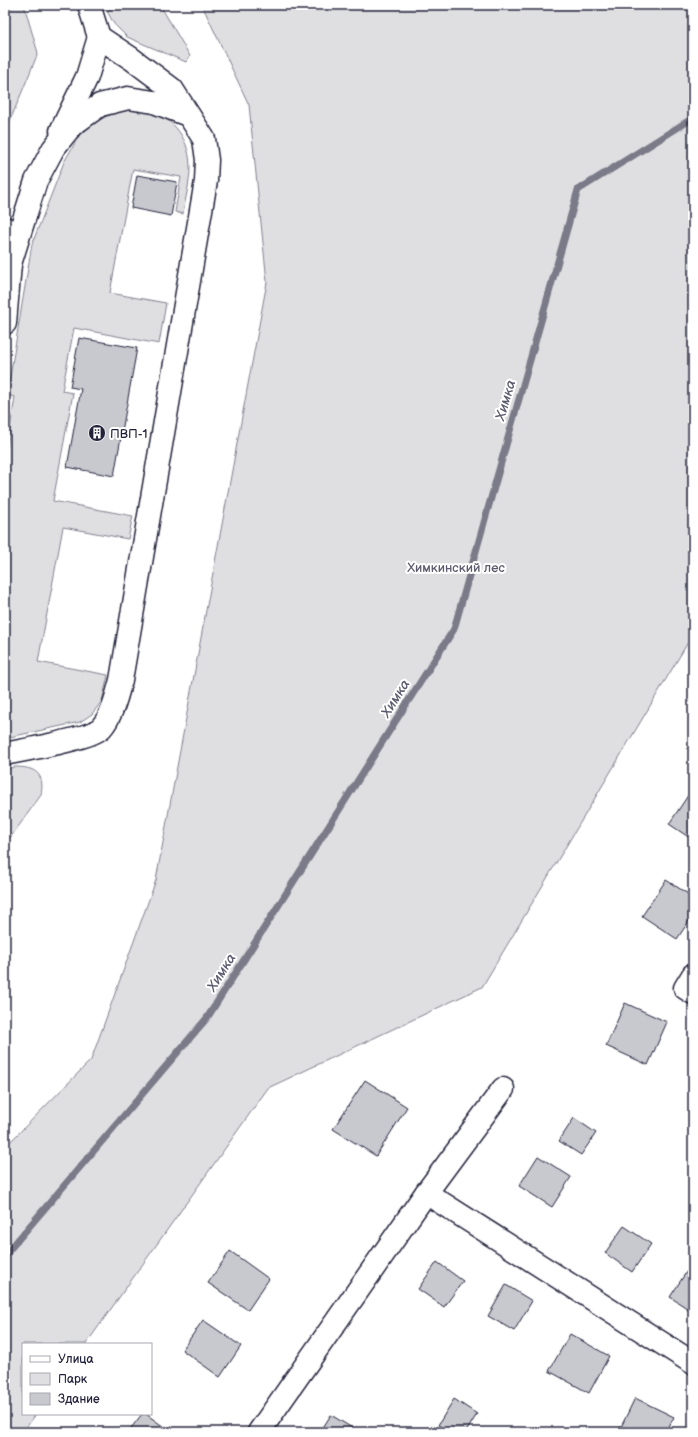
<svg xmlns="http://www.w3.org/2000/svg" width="698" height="1437" viewBox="0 0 698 1437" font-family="'Balsamiq Sans',sans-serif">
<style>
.green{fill:#dfdfe2;stroke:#80808e}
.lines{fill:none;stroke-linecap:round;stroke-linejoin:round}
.stream{stroke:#7a7a88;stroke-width:7}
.building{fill:#c8c8cf;stroke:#22223b}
.minor-casing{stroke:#22223b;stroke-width:25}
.minor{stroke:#fff;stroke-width:22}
.labels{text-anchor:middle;stroke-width:4;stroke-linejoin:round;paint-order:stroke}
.poi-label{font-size:13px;fill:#22223b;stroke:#fff;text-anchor:start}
.park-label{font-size:13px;fill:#5b5b6d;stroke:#fff}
.water-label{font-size:14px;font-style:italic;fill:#5c5c6f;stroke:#fff}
</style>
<rect width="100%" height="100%" fill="#fff"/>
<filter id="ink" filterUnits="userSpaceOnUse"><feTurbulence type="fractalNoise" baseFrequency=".025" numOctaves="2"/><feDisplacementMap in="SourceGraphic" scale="8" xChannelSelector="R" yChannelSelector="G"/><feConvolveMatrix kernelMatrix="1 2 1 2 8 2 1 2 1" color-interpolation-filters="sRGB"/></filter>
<g filter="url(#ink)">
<g class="green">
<path d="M 5,5 L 24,5 L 38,53 L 5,133 Z"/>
<path d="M 119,5 L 160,5 L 190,56 L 186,62 L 127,37 L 114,24 L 107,11 Z"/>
<path d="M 202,5 L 693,5 L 693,634 L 482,987 L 268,1088 L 86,1344 L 23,1344 L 23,1414 L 36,1414 L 23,1432 L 5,1432 L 5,1147 L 91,1060 L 156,880 L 267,282 L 249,105 Z"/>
<path d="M 126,108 C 133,109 140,109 147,111 C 175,117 190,141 190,168 C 190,183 185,199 183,214 L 175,212 L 181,177 L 133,169 L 110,293 L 166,303 L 159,344 L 74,328 L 62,391 L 73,393 L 53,501 L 133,516 L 128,539 L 63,527 L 38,662 L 108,675 L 102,701 L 92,714 L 80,722 L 5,738 L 5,460 L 15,397 L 7,395 L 32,244 L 64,162 L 79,136 L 98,120 Z"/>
<path d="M 15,767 C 36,767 45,774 41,795 L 5,845 L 5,769 Z"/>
</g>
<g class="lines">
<path class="stream" d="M 5,1255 L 207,1018 L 454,629 L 578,190 L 693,118"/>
</g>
<g class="building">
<path d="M 137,175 L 177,182 L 171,216 L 131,208 Z"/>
<path d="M 79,338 L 137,348 L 114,476 L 67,467 L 81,389 L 70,387 Z"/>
<path d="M 693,788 L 693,840 L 669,824 Z"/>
<path d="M 666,880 L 693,897 L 693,915 L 677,939 L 642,916 Z"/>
<path d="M 625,1003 L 667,1022 L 648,1065 L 606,1046 Z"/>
<path d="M 365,1080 L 407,1107 L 376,1156 L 333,1129 Z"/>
<path d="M 574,1118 L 596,1133 L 581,1155 L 559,1141 Z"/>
<path d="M 538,1156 L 571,1177 L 552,1207 L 519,1186 Z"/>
<path d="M 624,1226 L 651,1244 L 632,1272 L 605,1253 Z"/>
<path d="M 230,1251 L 269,1279 L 248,1310 L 208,1283 Z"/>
<path d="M 437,1262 L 463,1281 L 444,1307 L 418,1289 Z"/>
<path d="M 687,1271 L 693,1274 L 693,1312 L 670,1297 Z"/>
<path d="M 506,1285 L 532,1301 L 514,1331 L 488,1316 Z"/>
<path d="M 203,1320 L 241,1346 L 220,1377 L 182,1350 Z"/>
<path d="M 570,1334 L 609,1356 L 589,1393 L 549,1371 Z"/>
<path d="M 635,1398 L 674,1417 L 666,1432 L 631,1432 L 621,1427 Z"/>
<path d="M 454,1399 L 477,1414 L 466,1432 L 449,1432 L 438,1425 Z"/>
<path d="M 142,1414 L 146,1414 L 171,1432 L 128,1432 Z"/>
<path d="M 331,1415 L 357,1431 L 356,1432 L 320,1432 Z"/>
<path d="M 690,1427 L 693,1429 L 693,1432 L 687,1432 Z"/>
</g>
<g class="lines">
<g class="minor-casing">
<g id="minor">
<path d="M 61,131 L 87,77 L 99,37"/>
<path d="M 5,228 L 10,264 L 5,323"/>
<path d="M 10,264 L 36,181 L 53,149 L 72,125 L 100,105 L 128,98 L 154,102 L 188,115"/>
<path d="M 5,754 C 23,750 90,739 101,728 C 112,716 117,695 121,680 L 206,181 L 207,160 L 204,139 L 172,89 L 132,59 L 99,37 L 89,5"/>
<path d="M 693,975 L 685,988 L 693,993"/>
<path d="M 426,1193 L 693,1363"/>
<path d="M 259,1432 L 426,1193 L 503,1089"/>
</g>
</g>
<use href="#minor" class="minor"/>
</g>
</g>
<defs>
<g id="building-disc" transform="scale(0.9)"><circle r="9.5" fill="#22223b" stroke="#fff"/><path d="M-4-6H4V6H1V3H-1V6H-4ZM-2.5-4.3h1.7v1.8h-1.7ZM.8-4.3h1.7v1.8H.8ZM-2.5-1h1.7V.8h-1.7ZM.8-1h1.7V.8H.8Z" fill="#fff"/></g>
</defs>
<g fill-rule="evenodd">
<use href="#building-disc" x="97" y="433"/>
</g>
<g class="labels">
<g class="poi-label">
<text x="110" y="438">ПВП-1</text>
</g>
<g class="park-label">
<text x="456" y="572">Химкинский лес</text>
</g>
<g class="water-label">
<text transform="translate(505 400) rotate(-74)" y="5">Химка</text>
<text transform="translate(395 698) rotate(-58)" y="5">Химка</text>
<text transform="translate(221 972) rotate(-58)" y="5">Химка</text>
</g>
</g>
<rect width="698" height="1437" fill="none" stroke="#fff" stroke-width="20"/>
<rect x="10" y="10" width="678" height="1417" fill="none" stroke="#22223b" stroke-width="1.5" filter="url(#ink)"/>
<rect x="22" y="1343" width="130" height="72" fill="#ffffff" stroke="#a7a7b1"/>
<rect x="30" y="1356" width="20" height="6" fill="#ffffff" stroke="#a7a7b1"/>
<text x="58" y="1363" font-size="12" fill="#22223b">Улица</text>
<rect x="30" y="1373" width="20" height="12" fill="#dfdfe2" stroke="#a7a7b1"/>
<text x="58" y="1383" font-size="12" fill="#22223b">Парк</text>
<rect x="30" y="1393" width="20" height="12" fill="#c8c8cf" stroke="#a7a7b1"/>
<text x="58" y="1403" font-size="12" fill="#22223b">Здание</text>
</svg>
